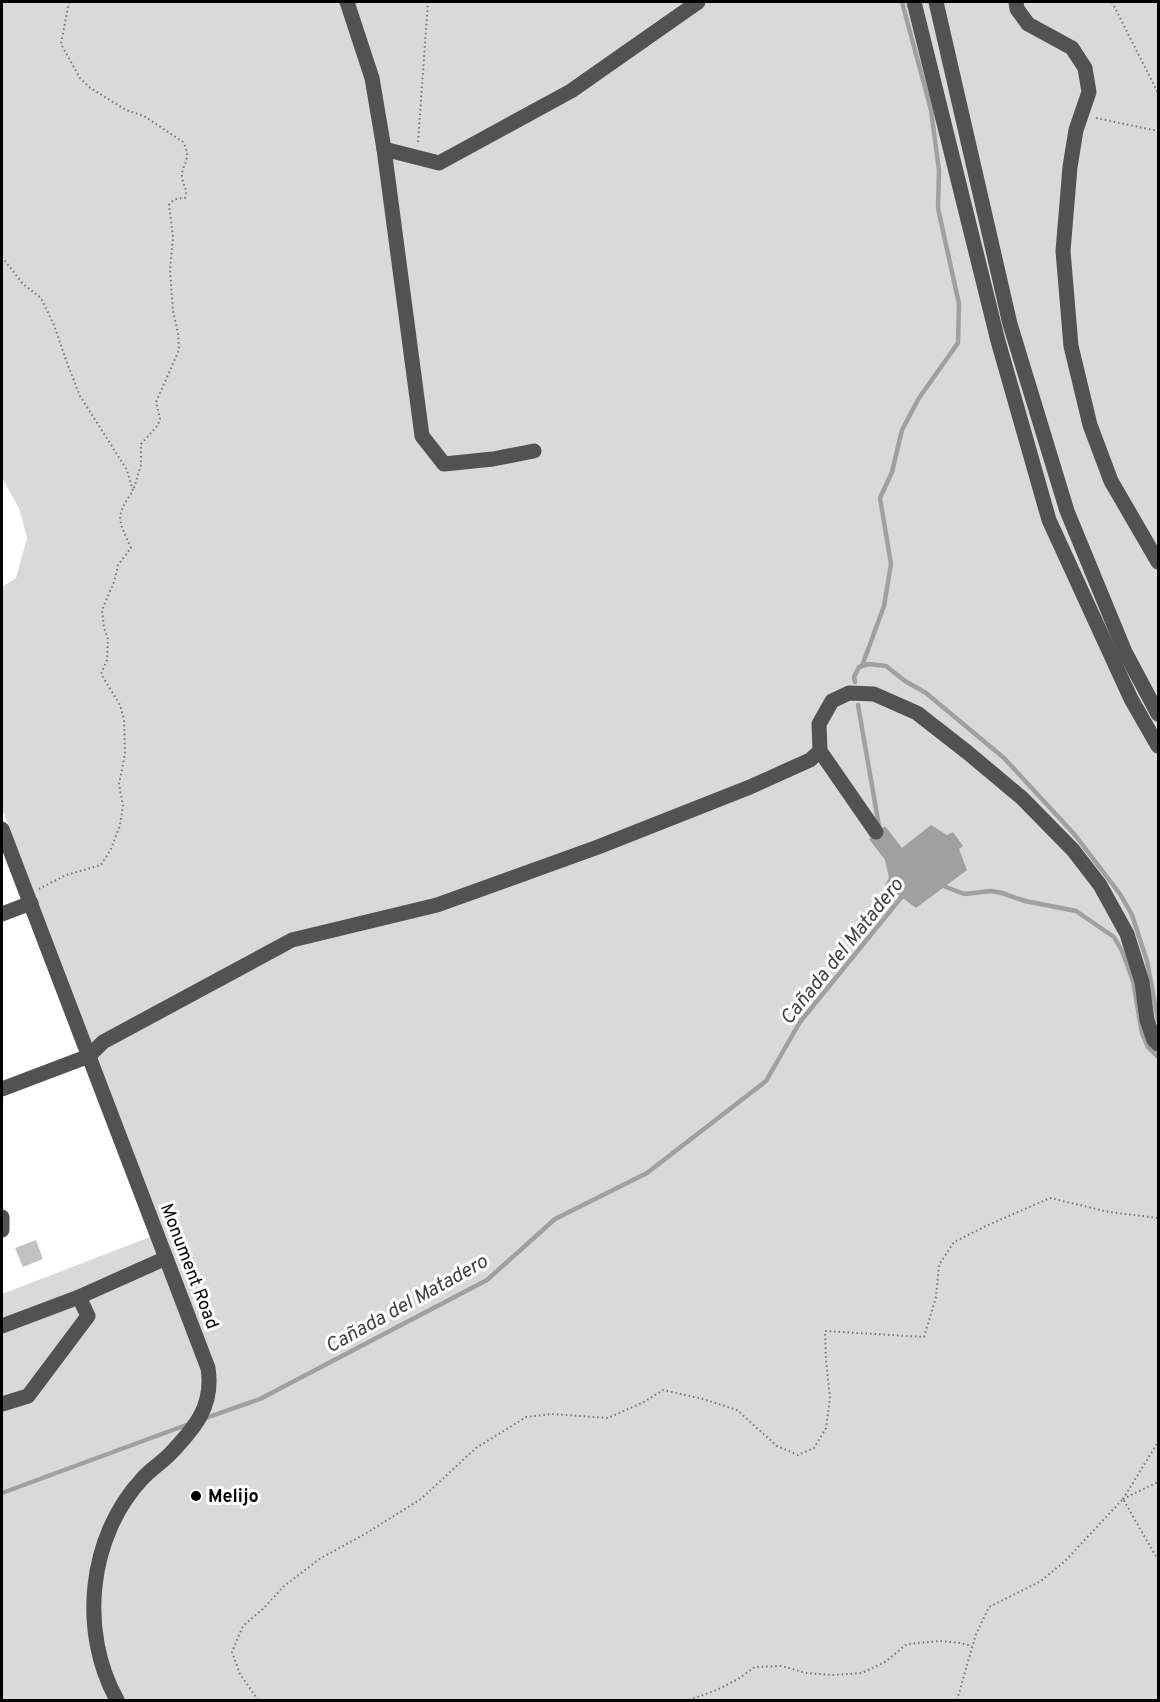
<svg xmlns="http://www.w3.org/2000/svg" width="1160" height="1702" viewBox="0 0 1160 1702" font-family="Overpass,sans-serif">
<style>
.green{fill:#d9d9d9}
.water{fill:#a0a0a0}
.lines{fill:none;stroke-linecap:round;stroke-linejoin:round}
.stream{stroke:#a0a0a0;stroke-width:4.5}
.building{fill:#c2c2c2}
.highway-tunnel{stroke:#d9d9d9;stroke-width:18;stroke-dasharray:18 9;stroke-linecap:butt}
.path{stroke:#747474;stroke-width:2;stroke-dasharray:1.5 3;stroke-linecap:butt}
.minor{stroke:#525252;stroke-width:15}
.poi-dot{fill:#000;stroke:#fff;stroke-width:2}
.labels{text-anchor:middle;stroke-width:6;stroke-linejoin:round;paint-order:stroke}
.street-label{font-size:18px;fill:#000;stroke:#fff}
.poi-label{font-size:18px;font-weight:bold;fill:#000;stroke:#fff;text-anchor:start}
.water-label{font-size:20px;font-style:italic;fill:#414141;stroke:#fff}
</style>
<rect width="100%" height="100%" fill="#fff"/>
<path class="green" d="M 2,2 L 1158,2 L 1158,1700 L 2,1700 L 2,1294 L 163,1232 L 2,808 L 2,587 L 16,578 L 27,538 L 19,508 L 2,478 Z"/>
<path class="water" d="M 931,825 L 947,835 L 953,832 L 963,846 L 959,849 L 967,870 L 916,908 L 885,885 L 889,878 L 885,860 L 869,839 L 885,826 L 902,848 Z"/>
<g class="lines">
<g class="stream">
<path d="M 862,666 L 884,606 L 891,564 L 880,498 L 892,472 L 902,430 L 919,398 L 958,343 L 959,304 L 938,208 L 939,170 L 931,110 L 902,2"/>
<path d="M 855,682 L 854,677 L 859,667 L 869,664 L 886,666 L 905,681 L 926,693 L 1004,758 L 1075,835 L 1120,894 L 1132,915 L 1147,961 L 1158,1020"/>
<path d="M 858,705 L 879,826"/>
<path d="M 941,885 L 964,894 L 991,891 L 1002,893 L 1025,901 L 1076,911 L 1114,937 L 1122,951 L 1133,981 L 1142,1033 L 1148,1047 L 1158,1057"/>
<path d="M 203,1419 L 260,1399 L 487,1280 L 555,1219 L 647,1173 L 766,1081 L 800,1022 L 904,894"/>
<path d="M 2,1493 L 189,1424"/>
</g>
</g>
<path class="building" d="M 36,1240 L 43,1259 L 23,1267 L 15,1248 Z"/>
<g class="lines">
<path class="highway-tunnel" d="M 1137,2 L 1158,42"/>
<g class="path">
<path d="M 69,2 L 61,44 L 80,78 L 89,87 L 126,110 L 144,116 L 183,142 C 193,160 181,164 182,177 C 183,186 188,189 185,198 C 178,198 173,199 169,205 L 173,237 L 170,270 L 173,311 L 178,333 L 179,350 L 156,402 L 160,419 L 158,425 L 141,444 L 141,465 L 133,491"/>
<path d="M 1112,2 L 1158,93"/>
<path d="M 1096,118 L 1158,131"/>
<path d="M 418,142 L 428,2"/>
<path d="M 2,257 L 23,284 L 41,298 L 54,325 L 67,363 L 80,396 L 127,470 L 133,491 C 114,517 119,521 131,548 L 118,565 L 114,582 L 102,610 L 104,628 L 108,639 L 107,660 L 101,674 L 120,705 L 124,719 L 125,754 L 119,784 L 123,806 L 120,825 L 111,849 L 101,865 L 66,875 L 39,889"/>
<path d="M 1123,1499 L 1158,1442"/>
<path d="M 1123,1499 L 1158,1482"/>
<path d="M 258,1700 L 240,1674 L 232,1652 L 243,1626 L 264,1608 L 284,1586 L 321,1558 L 365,1534 L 421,1499 L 476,1448 L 526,1417 L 552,1414 L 608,1418 L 644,1402 L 663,1390 L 703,1399 L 737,1410 L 777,1446 L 798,1455 L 814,1448 L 826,1428 L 830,1398 L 826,1361 L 825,1331 L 924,1337 L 936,1297 L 939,1265 L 954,1242 L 986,1226 L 1050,1198 L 1109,1212 L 1158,1218"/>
<path d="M 689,1700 L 717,1690 L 738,1679 L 755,1667 L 782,1666 L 806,1673 L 833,1675 L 862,1673 L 885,1662 L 907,1644 L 940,1641 L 960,1643 L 972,1646"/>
<path d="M 957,1700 L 976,1634 L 989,1607 L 1041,1581 L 1065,1561 L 1123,1499 L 1158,1560"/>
</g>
<g class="minor">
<path d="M 347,2 L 372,78 L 384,149 L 422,436 L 444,464 L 493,459 L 534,451"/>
<path d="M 914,2 L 998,341 L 1049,520 L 1131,699 L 1158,746"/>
<path d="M 936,2 L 1010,324 L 1067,511 L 1125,652 L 1158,714"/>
<path d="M 1016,2 L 1017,9 L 1028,24 L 1072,48 L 1085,68 L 1089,92 L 1076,130 L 1070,167 L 1063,251 L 1071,346 L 1090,425 L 1111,481 L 1158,562"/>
<path d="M 384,149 L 439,163 L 571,91 L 698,2"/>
<path d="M 820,751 L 876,832"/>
<path d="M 2,829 L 208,1368 C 214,1406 195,1428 169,1455 C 161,1463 150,1470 142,1479 C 88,1537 79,1632 117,1700"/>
<path d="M 2,914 L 31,903"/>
<path d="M 2,1089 L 89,1056 L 103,1042 L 292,940 L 437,905 L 598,847 L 750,787 L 810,760 L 820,751 L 819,724 L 832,701 L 849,693 L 874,694 L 917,713 L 967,752 L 1022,798 L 1073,850 L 1100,885 L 1127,934 L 1142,982 L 1147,1020 L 1154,1040 L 1158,1044"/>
<path d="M 2,1217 L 2,1230"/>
<path d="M 2,1326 L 79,1297 L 166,1258"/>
<path d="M 2,1404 L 28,1396 L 88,1316 L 79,1297"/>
</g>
</g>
<circle class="poi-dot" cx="196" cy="1496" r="6"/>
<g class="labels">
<g class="street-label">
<text transform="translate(190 1266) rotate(69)" y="6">Monument Road</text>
</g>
<g class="poi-label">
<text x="208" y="1502">Melijo</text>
</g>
<g class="water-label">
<text transform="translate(841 951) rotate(-51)" y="7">Cañada del Matadero</text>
<text transform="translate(406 1303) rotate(-29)" y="7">Cañada del Matadero</text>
</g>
</g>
<rect width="1160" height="1702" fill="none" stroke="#000000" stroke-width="6"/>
</svg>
